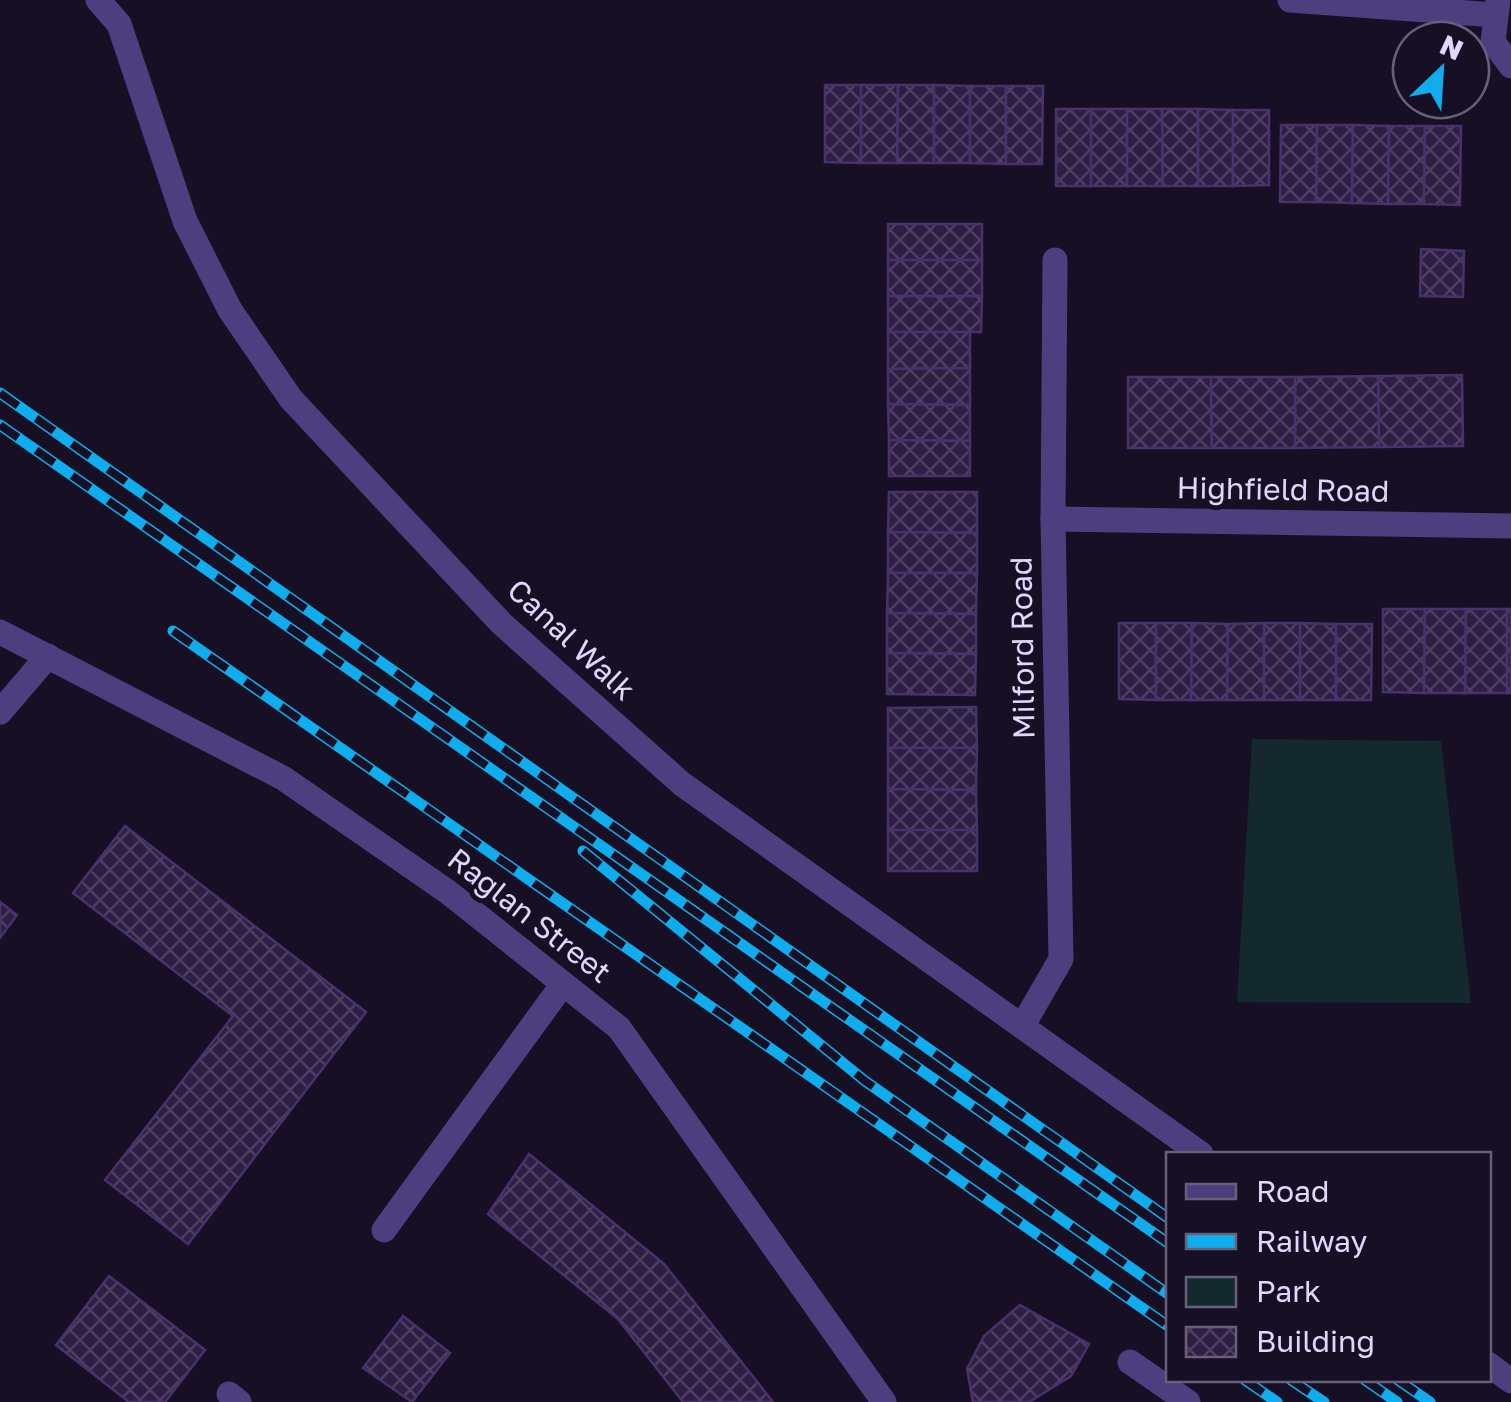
<svg xmlns="http://www.w3.org/2000/svg" width="1511" height="1402" viewBox="0 0 1511 1402" font-family="'Golos Text',sans-serif">
<style>
.green{fill:#14292d}
.building{fill:url(#building-cross-hatch);stroke:#49316e;stroke-width:2.5}
.lines{fill:none;stroke-linecap:round;stroke-linejoin:round}
.lane{stroke:#4d3e80;stroke-width:25}
.street{stroke:#4d3e80;stroke-width:25}
.rail-casing{stroke:#10adee;stroke-width:11}
.rail{stroke:#171024;stroke-width:8;stroke-dasharray:22;stroke-linecap:butt}
.labels{text-anchor:middle;stroke-width:10;stroke-linejoin:round;paint-order:stroke}
.street-label{font-size:30px;fill:#e2d6fc;stroke:#171024}
</style>
<defs>
<pattern id="building-cross-hatch" width="8" height="8" patternUnits="userSpaceOnUse" patternTransform="scale(2.5)"><rect width="8" height="8" fill="#2d1e44"/><path d="M0 0l8 8M0 8l8-8" fill="none" stroke="#4b3e60"/></pattern>
</defs>
<rect width="100%" height="100%" fill="#171024"/>
<path class="green" d="M 1252,739 L 1441,741 L 1471,1003 L 1237,1002 Z"/>
<g class="building">
<path d="M 825,85 L 861,85 L 861,163 L 825,162 Z"/>
<path d="M 861,85 L 898,85 L 897,163 L 861,163 Z"/>
<path d="M 898,85 L 934,85 L 934,163 L 897,163 Z"/>
<path d="M 934,85 L 970,86 L 970,163 L 934,163 Z"/>
<path d="M 970,86 L 1006,86 L 1006,164 L 970,163 Z"/>
<path d="M 1006,86 L 1043,86 L 1042,164 L 1006,164 Z"/>
<rect x="1056" y="109" width="35" height="77"/>
<rect x="1091" y="109" width="36" height="77"/>
<path d="M 1127,109 L 1162,109 L 1163,186 L 1127,186 Z"/>
<path d="M 1162,109 L 1198,109 L 1198,186 L 1163,186 Z"/>
<path d="M 1198,109 L 1233,110 L 1233,186 L 1198,186 Z"/>
<path d="M 1233,110 L 1269,110 L 1269,185 L 1233,186 Z"/>
<path d="M 1281,125 L 1317,125 L 1316,202 L 1280,202 Z"/>
<path d="M 1317,125 L 1353,125 L 1352,203 L 1316,202 Z"/>
<path d="M 1353,125 L 1389,126 L 1388,204 L 1352,203 Z"/>
<path d="M 1389,126 L 1425,126 L 1424,204 L 1388,204 Z"/>
<path d="M 1425,126 L 1461,126 L 1460,205 L 1424,204 Z"/>
<rect x="888" y="224" width="94" height="36"/>
<path d="M 1421,249 L 1464,251 L 1463,297 L 1420,296 Z"/>
<rect x="888" y="260" width="94" height="36"/>
<path d="M 888,296 L 982,296 L 981,332 L 888,332 Z"/>
<path d="M 888,332 L 970,332 L 970,368 L 888,369 Z"/>
<path d="M 970,368 L 970,405 L 888,404 L 888,369 Z"/>
<path d="M 1462,375 L 1463,446 L 1379,447 L 1378,376 Z"/>
<path d="M 1378,376 L 1379,447 L 1295,448 L 1295,377 Z"/>
<path d="M 1128,377 L 1211,377 L 1212,448 L 1128,448 Z"/>
<path d="M 1211,377 L 1295,377 L 1295,448 L 1212,448 Z"/>
<path d="M 888,404 L 970,405 L 970,441 L 889,440 Z"/>
<path d="M 889,440 L 970,441 L 970,476 L 889,476 Z"/>
<path d="M 889,492 L 977,492 L 977,533 L 888,532 Z"/>
<path d="M 888,532 L 977,533 L 977,573 L 888,573 Z"/>
<path d="M 888,573 L 977,573 L 976,614 L 887,613 Z"/>
<path d="M 1383,609 L 1425,609 L 1424,693 L 1383,692 Z"/>
<path d="M 1425,609 L 1466,609 L 1465,693 L 1424,693 Z"/>
<path d="M 1466,609 L 1507,609 L 1507,693 L 1465,693 Z"/>
<rect x="1507" y="609" width="4" height="84"/>
<path d="M 887,613 L 976,614 L 976,654 L 887,653 Z"/>
<path d="M 1119,623 L 1156,623 L 1156,700 L 1119,699 Z"/>
<path d="M 1156,623 L 1192,623 L 1191,700 L 1156,700 Z"/>
<path d="M 1192,623 L 1228,624 L 1227,700 L 1191,700 Z"/>
<rect x="1264" y="623" width="36" height="77"/>
<path d="M 1264,623 L 1264,700 L 1227,700 L 1228,624 Z"/>
<path d="M 1300,623 L 1336,624 L 1336,700 L 1300,700 Z"/>
<path d="M 1336,624 L 1372,624 L 1371,700 L 1336,700 Z"/>
<path d="M 887,653 L 976,654 L 975,695 L 887,694 Z"/>
<path d="M 976,707 L 977,748 L 888,748 L 888,708 Z"/>
<path d="M 888,748 L 977,748 L 976,790 L 888,789 Z"/>
<path d="M 888,789 L 976,790 L 977,830 L 888,830 Z"/>
<path d="M 125,826 L 366,1012 L 188,1244 L 105,1180 L 233,1016 L 73,893 Z"/>
<rect x="888" y="830" width="89" height="41"/>
<path d="M 0,902 L 17,915 L 0,938 Z"/>
<path d="M 529,1154 L 664,1264 L 773,1402 L 683,1402 L 618,1319 L 488,1214 Z"/>
<path d="M 109,1276 L 205,1350 L 165,1402 L 129,1402 L 56,1345 Z"/>
<path d="M 1020,1305 L 1089,1344 L 1071,1376 L 1029,1402 L 973,1402 L 967,1369 L 984,1336 Z"/>
<path d="M 403,1316 L 450,1353 L 412,1402 L 363,1368 Z"/>
</g>
<g class="lines">
<g class="lane">
<path d="M 384,1230 L 563,984"/>
<path d="M 229,1394 L 239,1402"/>
</g>
<g class="street">
<path d="M 98,0 L 119,24 L 185,221 L 230,310 L 291,399 L 501,623 L 682,784 L 1201,1154"/>
<path d="M 1290,0 L 1495,15"/>
<path d="M 1498,0 L 1493,42 L 1511,66"/>
<path d="M 1053,519 L 1511,526"/>
<path d="M 0,632 L 283,778 L 448,892 L 619,1028 L 884,1402"/>
<path d="M 0,712 L 48,656"/>
<path d="M 1023,1025 L 1061,959 L 1053,519 L 1055,260"/>
<path d="M 1130,1362 L 1188,1402"/>
<path d="M 1488,1364 L 1511,1381"/>
</g>
<g class="rail-casing">
<g id="rail">
<path d="M 0,393 L 1168,1218"/>
<path d="M 0,425 L 1168,1243"/>
<path d="M 173,631 L 1168,1326"/>
<path d="M 583,851 L 865,1081 L 1168,1294"/>
<path d="M 1245,1380 L 1277,1402"/>
<path d="M 1291,1380 L 1324,1402"/>
<path d="M 1365,1380 L 1397,1402"/>
<path d="M 1398,1380 L 1430,1402"/>
</g>
</g>
<use href="#rail" class="rail"/>
</g>
<g class="labels">
<g class="street-label">
<text transform="translate(1283 490) rotate(1)" y="10">Highfield Road</text>
<text transform="translate(571 640) rotate(43)" y="10">Canal Walk</text>
<text transform="translate(1023 648) rotate(-91)" y="10">Milford Road</text>
<text transform="translate(529 916) rotate(38)" y="10">Raglan Street</text>
</g>
</g>
<rect x="1166" y="1152" width="325" height="230" fill="#171024" stroke="#685f7a" stroke-width="2.5"/>
<rect x="1186" y="1184" width="50" height="15" fill="#4d3e80" stroke="#685f7a" stroke-width="2.5"/>
<text x="1256" y="1202" font-size="30" fill="#e2d6fc">Road</text>
<rect x="1186" y="1234" width="50" height="15" fill="#10adee" stroke="#685f7a" stroke-width="2.5"/>
<text x="1256" y="1252" font-size="30" fill="#e2d6fc">Railway</text>
<rect x="1186" y="1277" width="50" height="30" fill="#14292d" stroke="#685f7a" stroke-width="2.5"/>
<text x="1256" y="1302" font-size="30" fill="#e2d6fc">Park</text>
<rect x="1186" y="1327" width="50" height="30" fill="url(#building-cross-hatch)" stroke="#685f7a" stroke-width="2.5"/>
<text x="1256" y="1352" font-size="30" fill="#e2d6fc">Building</text>
<g transform="translate(1441 70) rotate(25)"><circle r="48" fill="#171024" stroke="#685f7a" stroke-width="2.5"/>
<path d="M0-8L18 38L0 25L-18 38Z" fill="#10adee"/>
<text y="-15" font-size="28" font-weight="bold" text-anchor="middle" fill="#e2d6fc">N</text>
</g>
</svg>
